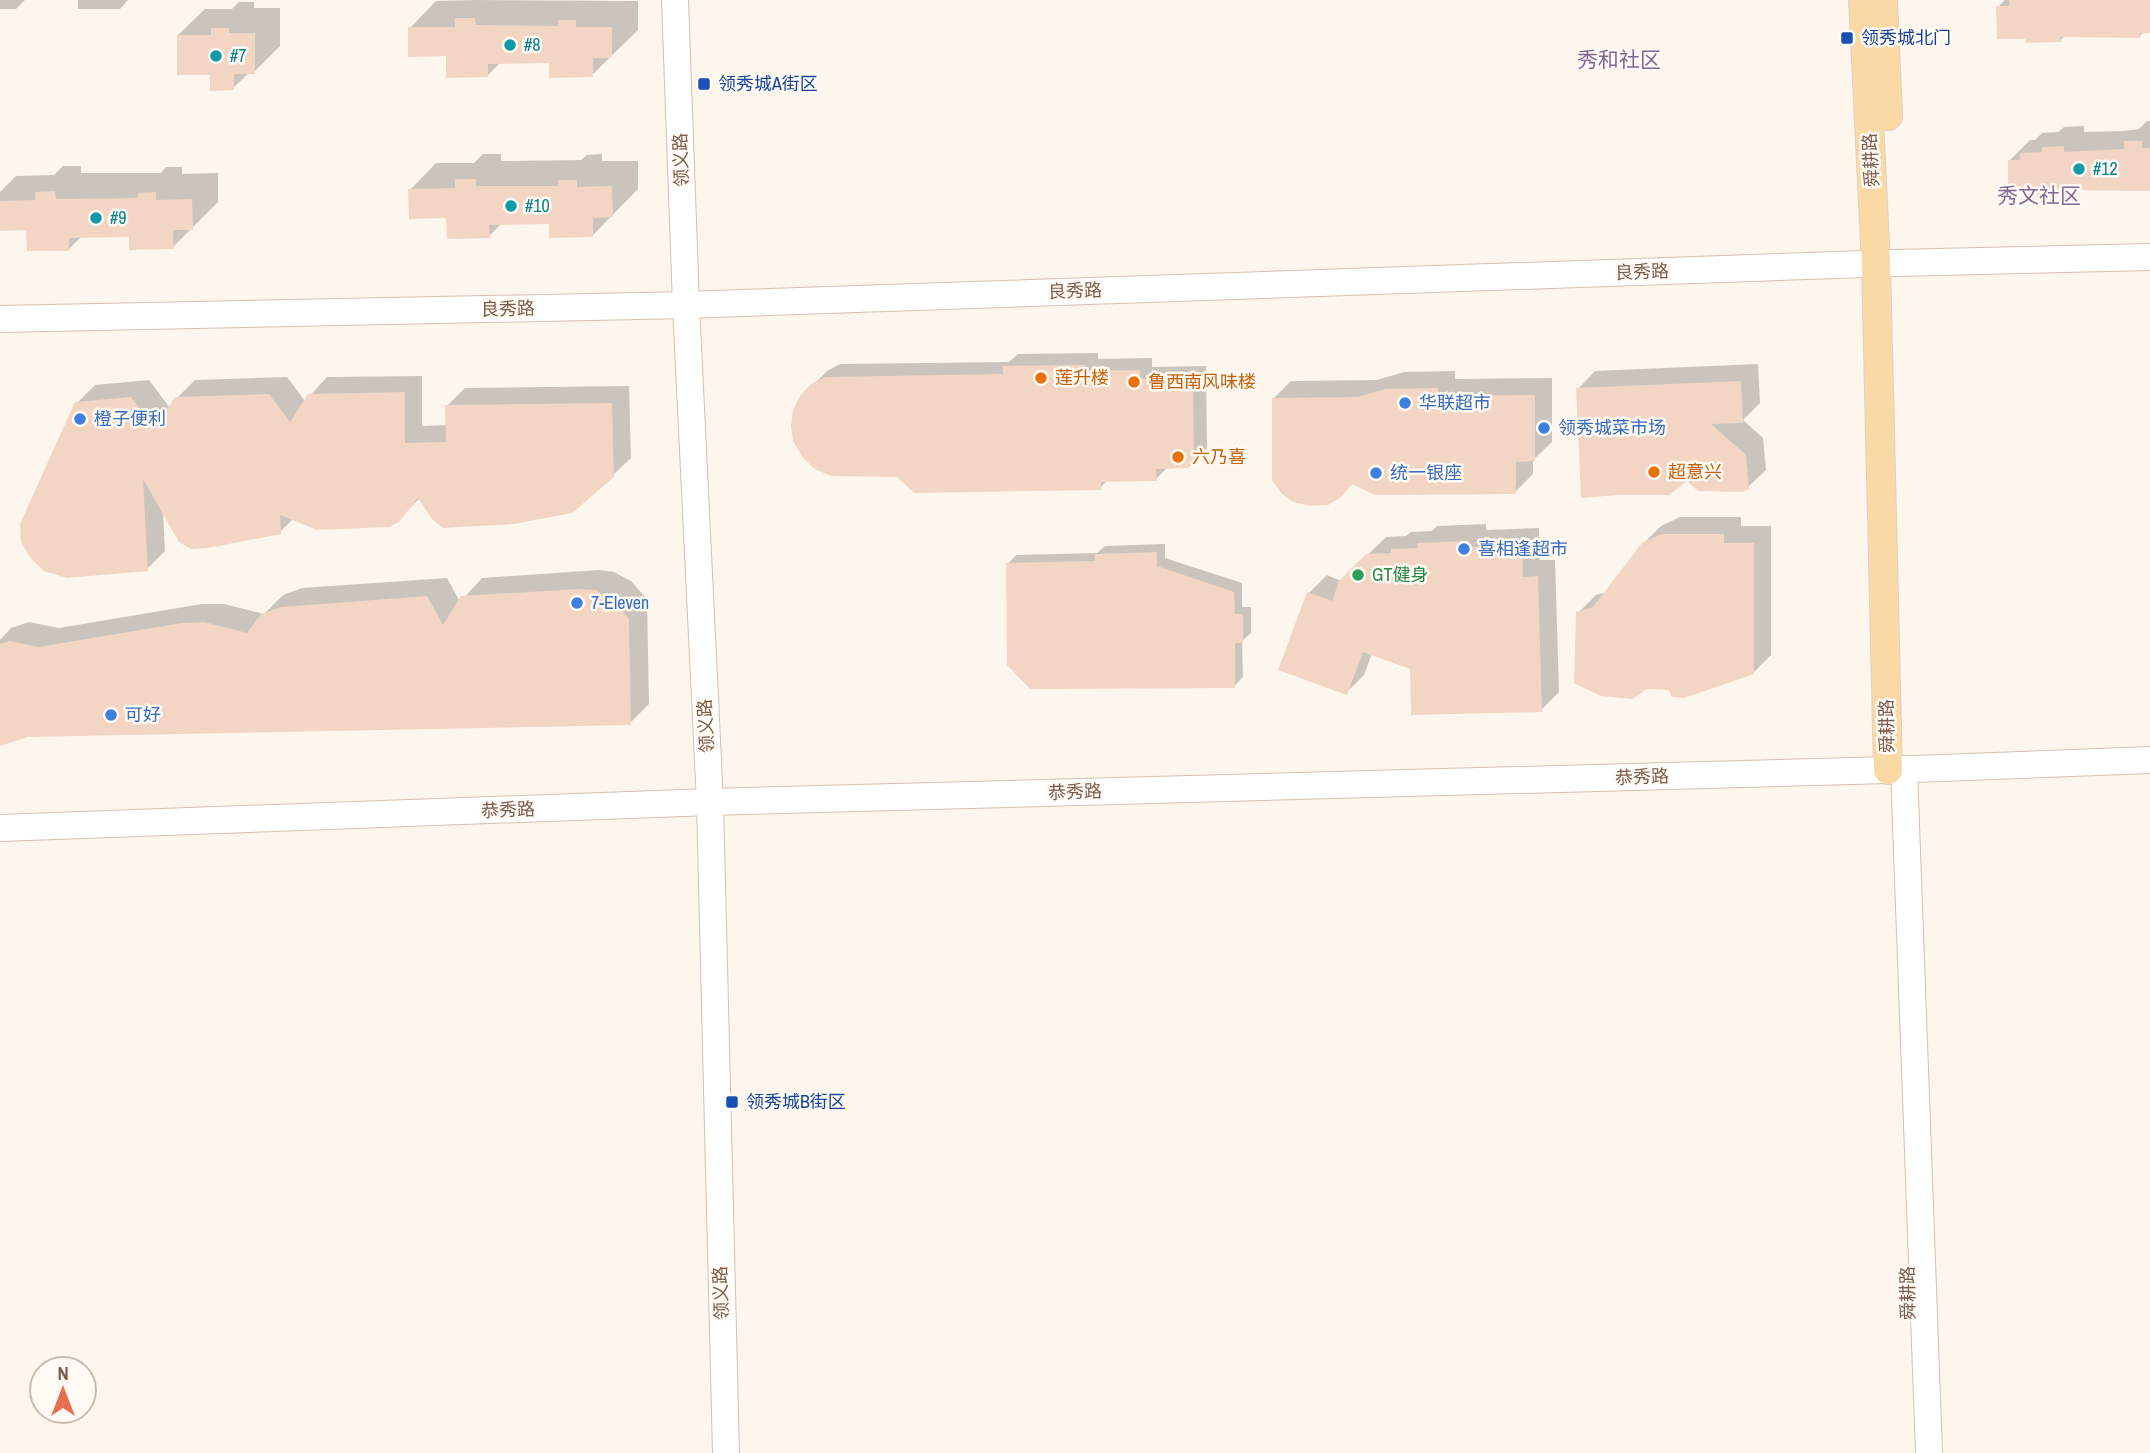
<svg xmlns="http://www.w3.org/2000/svg" width="2150" height="1453" viewBox="0 0 2150 1453" font-family="'Archivo Narrow','Noto Sans SC',sans-serif">
<style>
.shadow{fill:#0003}
.building{fill:#f3d5c3}
.lines{fill:none;stroke-linecap:round;stroke-linejoin:round}
.secondary-casing{stroke:#d6c0b0;stroke-width:28}
.primary-casing{stroke:#dad1cd;stroke-width:30}
.secondary{stroke:#fff;stroke-width:26}
.primary{stroke:#fbd9a5;stroke-width:28}
.transit-dot{fill:#1a4fb4;stroke:#fffaf3;stroke-width:2.5}
.culture-dot{fill:#0f9aa8;stroke:#fffaf3;stroke-width:2.5}
.food-dot{fill:#e8710a;stroke:#fffaf3;stroke-width:2.5}
.shop-dot{fill:#3f7fe0;stroke:#fffaf3;stroke-width:2.5}
.leisure-dot{fill:#2e9e5b;stroke:#fffaf3;stroke-width:2.5}
.labels{text-anchor:middle;stroke-width:5;stroke-linejoin:round;paint-order:stroke}
.transit-label{font-size:18px;fill:#164399;stroke:#fffaf3;text-anchor:start}
.culture-label{font-size:18px;fill:#0d838f;stroke:#fffaf3;text-anchor:start}
.street-label{font-size:18px;fill:#7a5c4d;stroke:#fffaf3}
.food-label{font-size:18px;fill:#c56008;stroke:#fffaf3;text-anchor:start}
.shop-label{font-size:18px;fill:#366cbe;stroke:#fffaf3;text-anchor:start}
.leisure-label{font-size:18px;fill:#27864d;stroke:#fffaf3;text-anchor:start}
.quarter-label{font-size:21px;fill:#846695;stroke:#fffaf3}
</style>
<rect width="100%" height="100%" fill="#fdf6ec"/>
<g class="shadow">
<path d="M 0,0 L 25,0 L 16,9 L 0,9 Z"/>
<path d="M 78,0 L 128,0 L 120,9 L 78,9 Z"/>
<path d="M 475,0 L 638,1 L 638,30 L 592,75 L 550,62 L 500,63 L 488,75 L 447,55 L 410,28 L 436,1 Z"/>
<path d="M 2005,0 L 2150,0 L 2150,32 L 2144,32 L 2140,36 L 2065,35 L 2060,41 L 1998,7 Z"/>
<path d="M 239,2 L 254,2 L 254,8 L 280,8 L 280,46 L 254,72 L 250,72 L 233,88 L 212,73 L 178,35 L 205,9 L 232,9 Z"/>
<path d="M 2147,121 L 2150,121 L 2150,190 L 2077,189 L 2071,194 L 2009,161 L 2030,140 L 2035,140 L 2042,133 L 2058,132 L 2064,127 L 2084,126 L 2084,132 L 2123,131 L 2139,129 Z"/>
<path d="M 483,154 L 501,154 L 501,161 L 581,160 L 587,155 L 602,154 L 602,161 L 638,161 L 638,189 L 593,235 L 551,222 L 502,223 L 489,236 L 448,216 L 410,190 L 436,163 L 474,163 Z"/>
<path d="M 63,166 L 81,166 L 81,173 L 161,173 L 166,167 L 182,167 L 182,174 L 218,173 L 218,202 L 173,247 L 131,235 L 82,236 L 69,249 L 28,229 L 0,229 L 0,192 L 16,176 L 54,175 Z"/>
<path d="M 1098,353 L 1098,359 L 1152,358 L 1152,367 L 1206,366 L 1207,448 L 1193,462 L 1168,467 L 1156,479 L 1108,480 L 1100,488 L 898,475 L 813,385 L 827,371 L 840,364 L 1009,362 L 1018,354 Z"/>
<path d="M 1758,364 L 1760,403 L 1743,420 L 1763,438 L 1766,470 L 1748,487 L 1578,389 L 1595,371 Z"/>
<path d="M 1455,371 L 1455,379 L 1552,378 L 1552,442 L 1533,460 L 1533,474 L 1515,492 L 1353,483 L 1340,496 L 1273,399 L 1291,381 L 1377,380 L 1404,372 Z"/>
<path d="M 422,376 L 422,426 L 447,425 L 447,406 L 465,388 L 629,386 L 631,458 L 612,476 L 420,498 L 398,520 L 293,519 L 280,532 L 163,509 L 165,551 L 147,569 L 77,403 L 95,385 L 149,380 L 170,408 L 177,398 L 195,380 L 287,377 L 305,401 L 327,377 Z"/>
<path d="M 1680,517 L 1741,517 L 1741,526 L 1771,526 L 1771,655 L 1753,673 L 1670,688 L 1578,613 L 1596,595 L 1607,592 L 1643,544 L 1661,526 Z"/>
<path d="M 1486,524 L 1486,530 L 1539,528 L 1540,560 L 1555,560 L 1559,692 L 1541,710 L 1372,653 L 1364,675 L 1346,693 L 1309,593 L 1327,575 L 1341,581 L 1386,537 L 1406,536 L 1411,532 L 1432,531 L 1437,526 Z"/>
<path d="M 1165,544 L 1165,558 L 1242,583 L 1242,607 L 1251,607 L 1251,633 L 1242,641 L 1243,677 L 1234,686 L 1008,564 L 1016,555 L 1097,553 L 1105,546 Z"/>
<path d="M 599,570 L 614,572 L 631,581 L 647,599 L 649,704 L 630,723 L 28,735 L 0,742 L 0,640 L 11,628 L 29,622 L 59,628 L 202,604 L 224,604 L 264,614 L 283,595 L 302,588 L 447,578 L 460,602 L 482,578 Z"/>
</g>
<g class="building">
<path d="M 2009,0 L 2150,0 L 2150,33 L 2139,34 L 2141,38 L 2060,37 L 2061,42 L 2026,43 L 2025,39 L 1997,39 L 1996,6 L 2009,6 Z"/>
<path d="M 455,18 L 475,18 L 476,25 L 558,26 L 558,20 L 576,20 L 576,27 L 612,27 L 612,58 L 593,58 L 593,77 L 549,78 L 549,63 L 488,64 L 488,77 L 446,78 L 446,56 L 408,57 L 408,27 L 455,27 Z"/>
<path d="M 211,28 L 229,28 L 229,33 L 255,33 L 255,74 L 234,74 L 234,90 L 210,91 L 210,75 L 177,75 L 177,35 L 211,35 Z"/>
<path d="M 2124,141 L 2142,141 L 2142,148 L 2150,148 L 2150,191 L 2072,190 L 2072,196 L 2037,197 L 2037,193 L 2008,193 L 2008,160 L 2020,160 L 2020,153 L 2042,152 L 2042,147 L 2064,146 L 2064,152 L 2124,149 Z"/>
<path d="M 455,179 L 476,179 L 476,186 L 558,186 L 558,180 L 577,180 L 577,187 L 612,186 L 613,217 L 593,218 L 593,237 L 549,238 L 549,224 L 489,225 L 490,238 L 447,239 L 446,218 L 409,219 L 408,189 L 455,188 Z"/>
<path d="M 55,191 L 56,199 L 138,198 L 138,193 L 156,192 L 156,200 L 192,199 L 193,230 L 173,230 L 174,249 L 129,250 L 129,237 L 69,238 L 69,251 L 27,251 L 26,230 L 0,231 L 0,201 L 35,200 L 35,192 Z"/>
<path d="M 1085,365 L 1085,371 L 1140,370 L 1140,379 L 1193,379 L 1194,463 L 1188,468 L 1156,469 L 1157,481 L 1101,482 L 1101,490 L 914,493 L 897,477 L 831,476 L 815,469 L 802,457 L 793,441 L 791,426 L 793,410 L 800,396 L 811,384 L 825,377 L 1003,374 L 1003,366 Z"/>
<path d="M 1741,381 L 1743,423 L 1711,424 L 1746,455 L 1749,489 L 1742,492 L 1698,491 L 1687,481 L 1669,495 L 1617,495 L 1581,498 L 1576,388 Z"/>
<path d="M 1438,388 L 1438,396 L 1535,395 L 1535,461 L 1516,462 L 1516,494 L 1375,495 L 1352,484 L 1341,497 L 1328,505 L 1311,506 L 1293,502 L 1282,494 L 1272,480 L 1272,398 L 1358,397 L 1385,389 Z"/>
<path d="M 405,392 L 405,443 L 446,442 L 445,405 L 612,403 L 614,477 L 572,513 L 514,524 L 443,528 L 432,519 L 418,498 L 399,522 L 389,527 L 317,530 L 280,515 L 281,534 L 208,548 L 191,549 L 179,542 L 143,479 L 148,571 L 67,578 L 44,571 L 30,557 L 21,542 L 20,524 L 75,402 L 131,397 L 155,429 L 175,397 L 269,394 L 290,422 L 308,394 Z"/>
<path d="M 1661,534 L 1724,534 L 1724,543 L 1754,543 L 1754,674 L 1684,698 L 1672,697 L 1669,690 L 1646,689 L 1633,699 L 1601,696 L 1574,683 L 1576,612 L 1593,607 L 1642,543 Z"/>
<path d="M 1469,541 L 1469,547 L 1522,545 L 1523,577 L 1538,576 L 1542,712 L 1411,715 L 1410,669 L 1363,652 L 1347,695 L 1278,670 L 1307,592 L 1332,601 L 1339,581 L 1366,554 L 1391,553 L 1391,549 L 1418,548 L 1417,543 Z"/>
<path d="M 1157,552 L 1157,566 L 1234,592 L 1235,614 L 1243,614 L 1243,643 L 1235,643 L 1235,688 L 1030,689 L 1007,665 L 1006,563 L 1095,561 L 1095,554 Z"/>
<path d="M 579,589 L 595,590 L 612,599 L 629,619 L 631,725 L 28,737 L 0,746 L 0,644 L 9,641 L 39,647 L 182,623 L 204,622 L 247,633 L 261,614 L 281,607 L 427,596 L 443,625 L 461,596 Z"/>
</g>
<g class="lines">
<g class="secondary-casing">
<g id="secondary">
<path d="M 675,0 L 686,305 L 710,802 L 726,1453"/>
<path d="M 0,319 L 686,305 L 1895,263 L 2150,257"/>
<path d="M 1904,769 L 1929,1453"/>
<path d="M 0,828 L 710,802 L 1888,770 L 2150,760"/>
</g>
</g>
<g class="primary-casing">
<g id="primary">
<path d="M 1863,0 L 1876,264 L 1888,770"/>
<path d="M 1883,0 L 1888,116"/>
</g>
</g>
<use href="#secondary" class="secondary"/>
<use href="#primary" class="primary"/>
</g>
<g class="transit-dot">
<rect x="1840" y="31" width="14" height="14" rx="3.5"/>
<rect x="697" y="77" width="14" height="14" rx="3.5"/>
<rect x="725" y="1095" width="14" height="14" rx="3.5"/>
</g>
<g class="culture-dot">
<circle cx="510" cy="45" r="7"/>
<circle cx="216" cy="56" r="7"/>
<circle cx="2079" cy="169" r="7"/>
<circle cx="511" cy="206" r="7"/>
<circle cx="96" cy="218" r="7"/>
</g>
<g class="food-dot">
<circle cx="1041" cy="378" r="7"/>
<circle cx="1134" cy="382" r="7"/>
<circle cx="1178" cy="457" r="7"/>
<circle cx="1654" cy="472" r="7"/>
</g>
<g class="shop-dot">
<circle cx="1405" cy="403" r="7"/>
<circle cx="80" cy="419" r="7"/>
<circle cx="1544" cy="428" r="7"/>
<circle cx="1376" cy="473" r="7"/>
<circle cx="1464" cy="549" r="7"/>
<circle cx="577" cy="603" r="7"/>
<circle cx="111" cy="715" r="7"/>
</g>
<circle class="leisure-dot" cx="1358" cy="575" r="7"/>
<g class="labels">
<g class="transit-label">
<text x="1861" y="44">领秀城北门</text>
<text x="718" y="90">领秀城A街区</text>
<text x="746" y="1108">领秀城B街区</text>
</g>
<g class="culture-label">
<text x="524" y="51">#8</text>
<text x="230" y="62">#7</text>
<text x="2093" y="175">#12</text>
<text x="525" y="212">#10</text>
<text x="110" y="224">#9</text>
</g>
<g class="street-label">
<text transform="translate(681 160) rotate(-92)" y="6">领义路</text>
<text transform="translate(1871 160) rotate(-93)" y="6">舜耕路</text>
<text transform="translate(1642 272) rotate(-2)" y="6">良秀路</text>
<text transform="translate(1075 291) rotate(-2)" y="6">良秀路</text>
<text transform="translate(508 309) rotate(-1)" y="6">良秀路</text>
<text transform="translate(706 726) rotate(-93)" y="6">领义路</text>
<text transform="translate(1887 726) rotate(-91)" y="6">舜耕路</text>
<text transform="translate(1642 777) rotate(-2)" y="6">恭秀路</text>
<text transform="translate(1075 792) rotate(-2)" y="6">恭秀路</text>
<text transform="translate(508 810) rotate(-2)" y="6">恭秀路</text>
<text transform="translate(721 1293) rotate(-92)" y="6">领义路</text>
<text transform="translate(1908 1293) rotate(-91)" y="6">舜耕路</text>
</g>
<g class="food-label">
<text x="1055" y="384">莲升楼</text>
<text x="1148" y="388">鲁西南风味楼</text>
<text x="1192" y="463">六乃喜</text>
<text x="1668" y="478">超意兴</text>
</g>
<g class="shop-label">
<text x="1419" y="409">华联超市</text>
<text x="94" y="425">橙子便利</text>
<text x="1558" y="434">领秀城菜市场</text>
<text x="1390" y="479">统一银座</text>
<text x="1478" y="555">喜相逢超市</text>
<text x="591" y="609">7-Eleven</text>
<text x="125" y="721">可好</text>
</g>
<g class="leisure-label">
<text x="1372" y="581">GT健身</text>
</g>
<g class="quarter-label">
<text x="1619" y="67">秀和社区</text>
<text x="2039" y="203">秀文社区</text>
</g>
</g>
<g transform="translate(63 1390)"><circle r="33" fill="#fffaf3" stroke="#cabbb1" stroke-width="2"/>
<path d="M0-5L12 26L0 18L-12 26Z" fill="#e76f51"/>
<text y="-10" font-size="19" font-weight="bold" text-anchor="middle" fill="#7a5c4d">N</text>
</g>
</svg>
